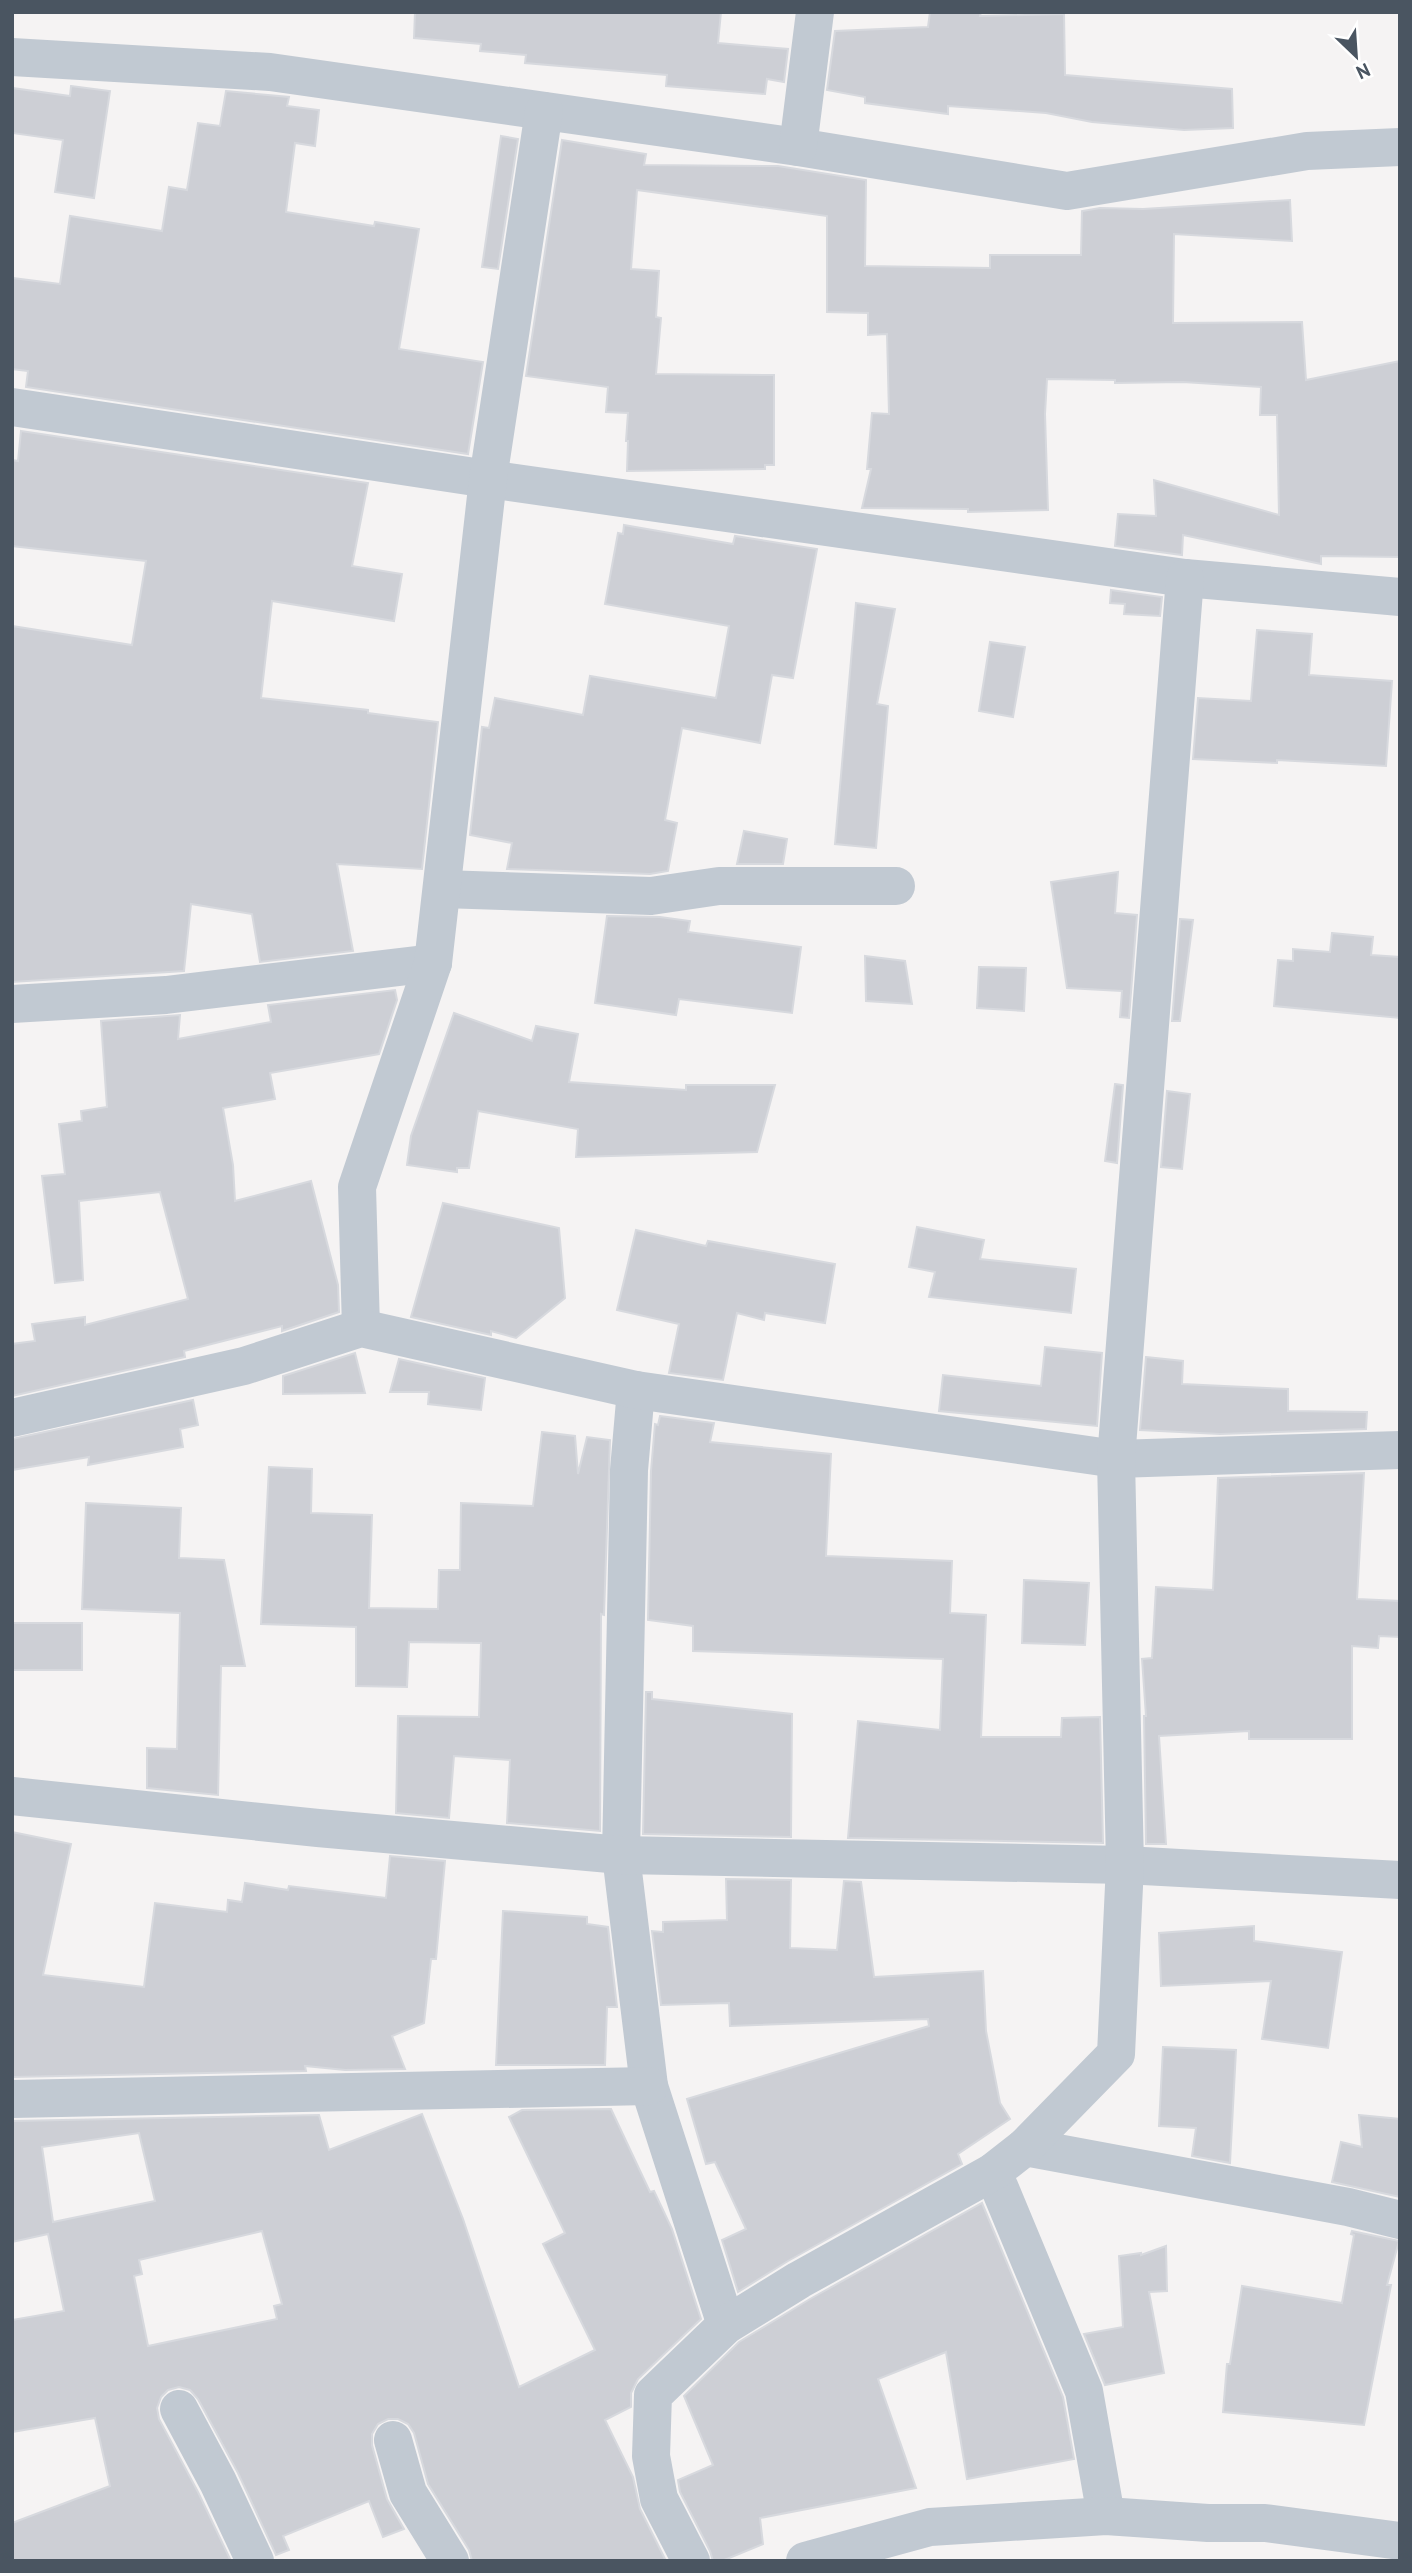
<svg xmlns="http://www.w3.org/2000/svg" width="1412" height="2573" viewBox="0 0 1412 2573" font-family="'PT Sans',sans-serif">
<style>
.building{fill:#cdcfd5;stroke:#d7d9de;stroke-width:2;fill-rule:evenodd}
.lines{fill:none;stroke-linecap:round;stroke-linejoin:round}
.minor{stroke:#c1c9d2;stroke-width:38}
</style>
<rect width="100%" height="100%" fill="#f5f3f3"/>
<g class="building">
<path d="M 415,12 L 721,12 L 718,43 L 788,49 L 784,82 L 767,79 L 765,94 L 666,86 L 667,75 L 525,63 L 526,55 L 480,51 L 481,44 L 414,38 Z"/>
<path d="M 930,12 L 981,12 L 980,16 L 1064,14 L 1065,75 L 1232,89 L 1233,128 L 1184,130 L 1092,122 L 1046,113 L 948,106 L 948,114 L 865,103 L 865,97 L 827,90 L 835,31 L 928,27 Z"/>
<path d="M 71,86 L 110,91 L 94,198 L 55,192 L 63,140 L 12,133 L 12,88 L 70,96 Z"/>
<path d="M 226,91 L 289,97 L 287,106 L 319,110 L 315,146 L 295,143 L 286,212 L 374,226 L 375,222 L 419,229 L 399,349 L 483,362 L 468,454 L 26,387 L 28,371 L 12,369 L 12,278 L 60,284 L 70,216 L 162,231 L 169,187 L 187,190 L 198,123 L 220,126 Z"/>
<path d="M 501,136 L 518,139 L 498,269 L 482,267 Z"/>
<path d="M 562,140 L 646,154 L 644,165 L 778,166 L 866,180 L 865,266 L 990,268 L 990,255 L 1081,255 L 1082,211 L 1100,208 L 1143,209 L 1290,200 L 1292,241 L 1174,234 L 1173,323 L 1302,322 L 1306,380 L 1400,361 L 1400,557 L 1321,556 L 1321,564 L 1183,535 L 1182,555 L 1115,546 L 1118,514 L 1156,516 L 1154,480 L 1279,515 L 1277,415 L 1260,415 L 1261,387 L 1183,382 L 1115,383 L 1115,380 L 1047,379 L 1045,414 L 1048,510 L 968,512 L 968,509 L 862,508 L 871,469 L 867,469 L 872,413 L 889,414 L 887,334 L 868,335 L 868,313 L 827,312 L 827,216 L 637,190 L 631,269 L 659,271 L 656,317 L 661,318 L 656,374 L 774,375 L 774,465 L 765,465 L 765,469 L 627,471 L 628,441 L 626,441 L 628,413 L 606,412 L 608,387 L 526,376 Z"/>
<path d="M 21,431 L 368,483 L 352,566 L 402,574 L 394,621 L 272,601 L 261,698 L 368,710 L 368,713 L 438,722 L 422,869 L 337,864 L 353,951 L 260,962 L 252,914 L 191,904 L 184,971 L 12,982 L 12,626 L 132,645 L 146,561 L 12,546 L 12,460 L 18,461 Z"/>
<path d="M 624,525 L 733,544 L 735,536 L 817,549 L 793,678 L 772,675 L 760,743 L 682,728 L 665,820 L 677,823 L 668,871 L 650,874 L 507,869 L 512,843 L 470,835 L 482,727 L 489,728 L 495,698 L 583,715 L 590,676 L 716,698 L 729,626 L 605,604 L 618,533 L 623,534 Z"/>
<path d="M 1111,590 L 1162,597 L 1160,616 L 1124,614 L 1125,604 L 1110,603 Z"/>
<path d="M 856,603 L 895,609 L 877,704 L 888,706 L 876,848 L 835,844 Z"/>
<path d="M 1257,630 L 1312,634 L 1309,675 L 1392,681 L 1386,766 L 1277,760 L 1277,763 L 1193,759 L 1198,698 L 1251,701 Z"/>
<path d="M 990,642 L 1025,647 L 1013,717 L 979,711 Z"/>
<path d="M 744,831 L 787,839 L 783,864 L 737,864 Z"/>
<path d="M 1118,872 L 1115,913 L 1137,915 L 1129,1018 L 1120,1017 L 1122,991 L 1067,988 L 1051,882 Z"/>
<path d="M 607,916 L 660,917 L 690,921 L 688,932 L 801,947 L 792,1013 L 679,999 L 676,1015 L 595,1003 Z"/>
<path d="M 1180,919 L 1193,920 L 1180,1021 L 1172,1021 Z"/>
<path d="M 1332,933 L 1373,937 L 1371,955 L 1400,957 L 1400,1018 L 1274,1006 L 1278,960 L 1293,961 L 1293,949 L 1330,952 Z"/>
<path d="M 865,956 L 905,961 L 912,1004 L 866,1001 Z"/>
<path d="M 979,967 L 1026,968 L 1024,1011 L 977,1008 Z"/>
<path d="M 395,990 L 397,1000 L 379,1054 L 270,1073 L 275,1099 L 223,1108 L 233,1165 L 235,1201 L 311,1181 L 338,1285 L 339,1312 L 282,1331 L 282,1326 L 184,1351 L 185,1357 L 12,1396 L 12,1344 L 35,1341 L 32,1324 L 85,1317 L 85,1325 L 188,1299 L 160,1192 L 79,1201 L 83,1280 L 55,1283 L 42,1176 L 65,1174 L 59,1124 L 82,1121 L 81,1111 L 107,1107 L 101,1021 L 180,1015 L 178,1039 L 271,1022 L 268,1005 Z"/>
<path d="M 454,1013 L 532,1041 L 536,1026 L 578,1034 L 569,1082 L 686,1090 L 686,1085 L 775,1085 L 757,1152 L 576,1157 L 578,1129 L 478,1111 L 469,1168 L 457,1168 L 457,1172 L 407,1165 L 411,1136 Z"/>
<path d="M 1115,1084 L 1123,1085 L 1117,1163 L 1105,1161 Z"/>
<path d="M 1167,1091 L 1190,1094 L 1182,1169 L 1161,1167 Z"/>
<path d="M 443,1203 L 559,1228 L 565,1298 L 516,1338 L 491,1331 L 491,1335 L 411,1317 Z"/>
<path d="M 917,1227 L 984,1240 L 980,1259 L 1076,1269 L 1071,1313 L 929,1297 L 935,1272 L 909,1267 Z"/>
<path d="M 636,1230 L 706,1246 L 708,1241 L 835,1264 L 825,1323 L 765,1313 L 764,1320 L 737,1313 L 723,1380 L 669,1373 L 679,1324 L 617,1310 Z"/>
<path d="M 1045,1347 L 1102,1353 L 1097,1426 L 939,1411 L 943,1375 L 1041,1386 Z"/>
<path d="M 355,1353 L 365,1393 L 283,1394 L 283,1376 Z"/>
<path d="M 1146,1357 L 1183,1361 L 1182,1384 L 1288,1389 L 1288,1411 L 1367,1412 L 1366,1429 L 1220,1434 L 1140,1430 Z"/>
<path d="M 399,1359 L 485,1378 L 481,1410 L 428,1404 L 429,1392 L 390,1392 Z"/>
<path d="M 193,1400 L 198,1425 L 180,1429 L 183,1447 L 88,1465 L 89,1457 L 12,1470 L 12,1439 Z"/>
<path d="M 660,1416 L 714,1423 L 710,1442 L 831,1454 L 826,1556 L 952,1561 L 950,1613 L 986,1615 L 981,1737 L 1061,1737 L 1062,1718 L 1100,1717 L 1103,1843 L 848,1838 L 858,1721 L 940,1730 L 943,1659 L 693,1651 L 693,1626 L 648,1620 L 651,1471 L 655,1424 L 658,1425 Z"/>
<path d="M 542,1432 L 575,1436 L 578,1474 L 587,1437 L 610,1440 L 604,1615 L 601,1614 L 600,1831 L 507,1823 L 510,1760 L 454,1756 L 449,1818 L 396,1813 L 398,1716 L 479,1717 L 481,1643 L 409,1642 L 407,1687 L 356,1686 L 356,1627 L 261,1624 L 269,1467 L 312,1469 L 311,1513 L 372,1515 L 369,1608 L 438,1609 L 439,1570 L 460,1570 L 461,1503 L 533,1506 Z"/>
<path d="M 1364,1473 L 1357,1599 L 1400,1601 L 1400,1637 L 1379,1636 L 1378,1648 L 1352,1646 L 1352,1739 L 1249,1739 L 1249,1731 L 1159,1736 L 1166,1844 L 1146,1844 L 1144,1716 L 1146,1716 L 1142,1659 L 1152,1658 L 1156,1587 L 1213,1590 L 1218,1478 Z"/>
<path d="M 86,1503 L 181,1508 L 179,1558 L 224,1560 L 245,1666 L 221,1666 L 218,1795 L 147,1788 L 147,1748 L 177,1749 L 180,1613 L 82,1609 Z"/>
<path d="M 1024,1580 L 1089,1583 L 1085,1645 L 1022,1643 Z"/>
<rect x="12" y="1623" width="70" height="47"/>
<path d="M 646,1692 L 652,1692 L 652,1699 L 792,1714 L 791,1837 L 643,1834 Z"/>
<path d="M 12,1832 L 71,1844 L 43,1975 L 144,1987 L 155,1903 L 227,1912 L 228,1900 L 242,1902 L 245,1883 L 288,1890 L 289,1886 L 386,1898 L 390,1856 L 445,1861 L 436,1959 L 431,1959 L 424,2023 L 392,2036 L 405,2069 L 345,2070 L 305,2066 L 306,2071 L 12,2077 Z"/>
<path d="M 726,1879 L 791,1880 L 790,1948 L 837,1950 L 844,1881 L 861,1882 L 874,1977 L 983,1971 L 986,2031 L 1000,2103 L 1010,2119 L 958,2154 L 962,2164 L 788,2261 L 738,2292 L 722,2240 L 746,2229 L 715,2162 L 706,2164 L 687,2099 L 929,2026 L 928,2019 L 730,2026 L 729,2003 L 661,2005 L 652,1931 L 663,1932 L 663,1922 L 727,1920 Z"/>
<path d="M 503,1911 L 587,1917 L 587,1924 L 608,1927 L 617,2007 L 607,2007 L 605,2065 L 496,2065 Z"/>
<path d="M 1254,1926 L 1254,1941 L 1342,1952 L 1328,2048 L 1262,2039 L 1271,1981 L 1161,1986 L 1159,1933 Z"/>
<path d="M 1163,2047 L 1236,2050 L 1230,2163 L 1192,2156 L 1196,2128 L 1159,2126 Z"/>
<path d="M 611,2109 L 650,2192 L 654,2191 L 672,2229 L 701,2319 L 638,2379 L 631,2393 L 631,2407 L 605,2420 L 633,2477 L 640,2509 L 666,2561 L 472,2561 L 469,2550 L 428,2484 L 414,2433 L 408,2424 L 398,2419 L 388,2419 L 378,2424 L 372,2434 L 372,2445 L 387,2499 L 404,2529 L 383,2537 L 369,2501 L 283,2536 L 289,2550 L 276,2555 L 238,2473 L 198,2399 L 190,2390 L 179,2387 L 168,2390 L 161,2397 L 157,2408 L 159,2419 L 198,2492 L 231,2561 L 12,2561 L 12,2523 L 110,2486 L 95,2418 L 12,2432 L 12,2320 L 64,2311 L 48,2234 L 12,2242 L 12,2121 L 319,2115 L 329,2150 L 422,2114 L 463,2219 L 519,2387 L 595,2350 L 543,2244 L 565,2233 L 509,2117 L 522,2110 ZM 139,2133 L 155,2201 L 53,2222 L 42,2147 ZM 262,2231 L 282,2304 L 274,2306 L 277,2319 L 148,2346 L 134,2276 L 142,2274 L 139,2260 Z"/>
<path d="M 1359,2115 L 1400,2119 L 1400,2197 L 1332,2182 L 1341,2142 L 1362,2147 Z"/>
<path d="M 982,2203 L 1063,2397 L 1074,2459 L 967,2479 L 946,2352 L 878,2379 L 916,2488 L 760,2518 L 763,2544 L 722,2561 L 713,2561 L 710,2551 L 680,2492 L 678,2480 L 713,2465 L 684,2396 L 739,2342 L 810,2299 Z"/>
<path d="M 1352,2231 L 1399,2241 L 1387,2285 L 1391,2285 L 1364,2425 L 1223,2412 L 1227,2364 L 1230,2364 L 1242,2286 L 1342,2303 L 1354,2235 L 1351,2234 Z"/>
<path d="M 1166,2246 L 1167,2291 L 1149,2292 L 1164,2373 L 1105,2385 L 1084,2334 L 1123,2327 L 1119,2256 L 1141,2253 L 1141,2255 Z"/>
</g>
<g class="lines">
<g class="minor">
<path d="M 12,57 L 270,72 L 798,147 L 1067,191 L 1307,151 L 1400,147"/>
<path d="M 798,147 L 815,12"/>
<path d="M 12,407 L 488,479 L 1185,578 L 1400,597"/>
<path d="M 442,889 L 651,896 L 719,886 L 896,886"/>
<path d="M 12,1004 L 166,995 L 433,963"/>
<path d="M 361,1328 L 357,1187 L 433,963 L 488,479 L 544,111"/>
<path d="M 636,1390 L 629,1470 L 621,1855 L 649,2086 L 726,2325"/>
<path d="M 12,1418 L 244,1366 L 361,1328 L 636,1390 L 1116,1459 L 1400,1450"/>
<path d="M 12,1796 L 318,1828 L 621,1855 L 1125,1865 L 1400,1880"/>
<path d="M 12,2099 L 649,2086"/>
<path d="M 1025,2147 L 1348,2207 L 1400,2220"/>
<path d="M 993,2172 L 1084,2391 L 1106,2516"/>
<path d="M 179,2409 L 218,2482 L 255,2561"/>
<path d="M 393,2440 L 408,2493 L 450,2561"/>
<path d="M 691,2561 L 659,2499 L 651,2456 L 653,2395 L 726,2325 L 799,2280 L 993,2172 L 1025,2147 L 1116,2054 L 1125,1865 L 1116,1459 L 1185,578"/>
<path d="M 805,2561 L 930,2527 L 1106,2516 L 1208,2523 L 1265,2523 L 1400,2541"/>
</g>
</g>
<rect width="1412" height="2573" fill="none" stroke="#4a5561" stroke-width="28"/>
<g transform="translate(1356 56) rotate(155)" stroke="#ffffff" stroke-width="5" paint-order="stroke">
<path d="M0-5L12 26L0 18L-12 26Z" fill="#4a5561"/>
<text y="-10" font-size="19" font-weight="bold" text-anchor="middle" fill="#4a5561">N</text>
</g>
</svg>
